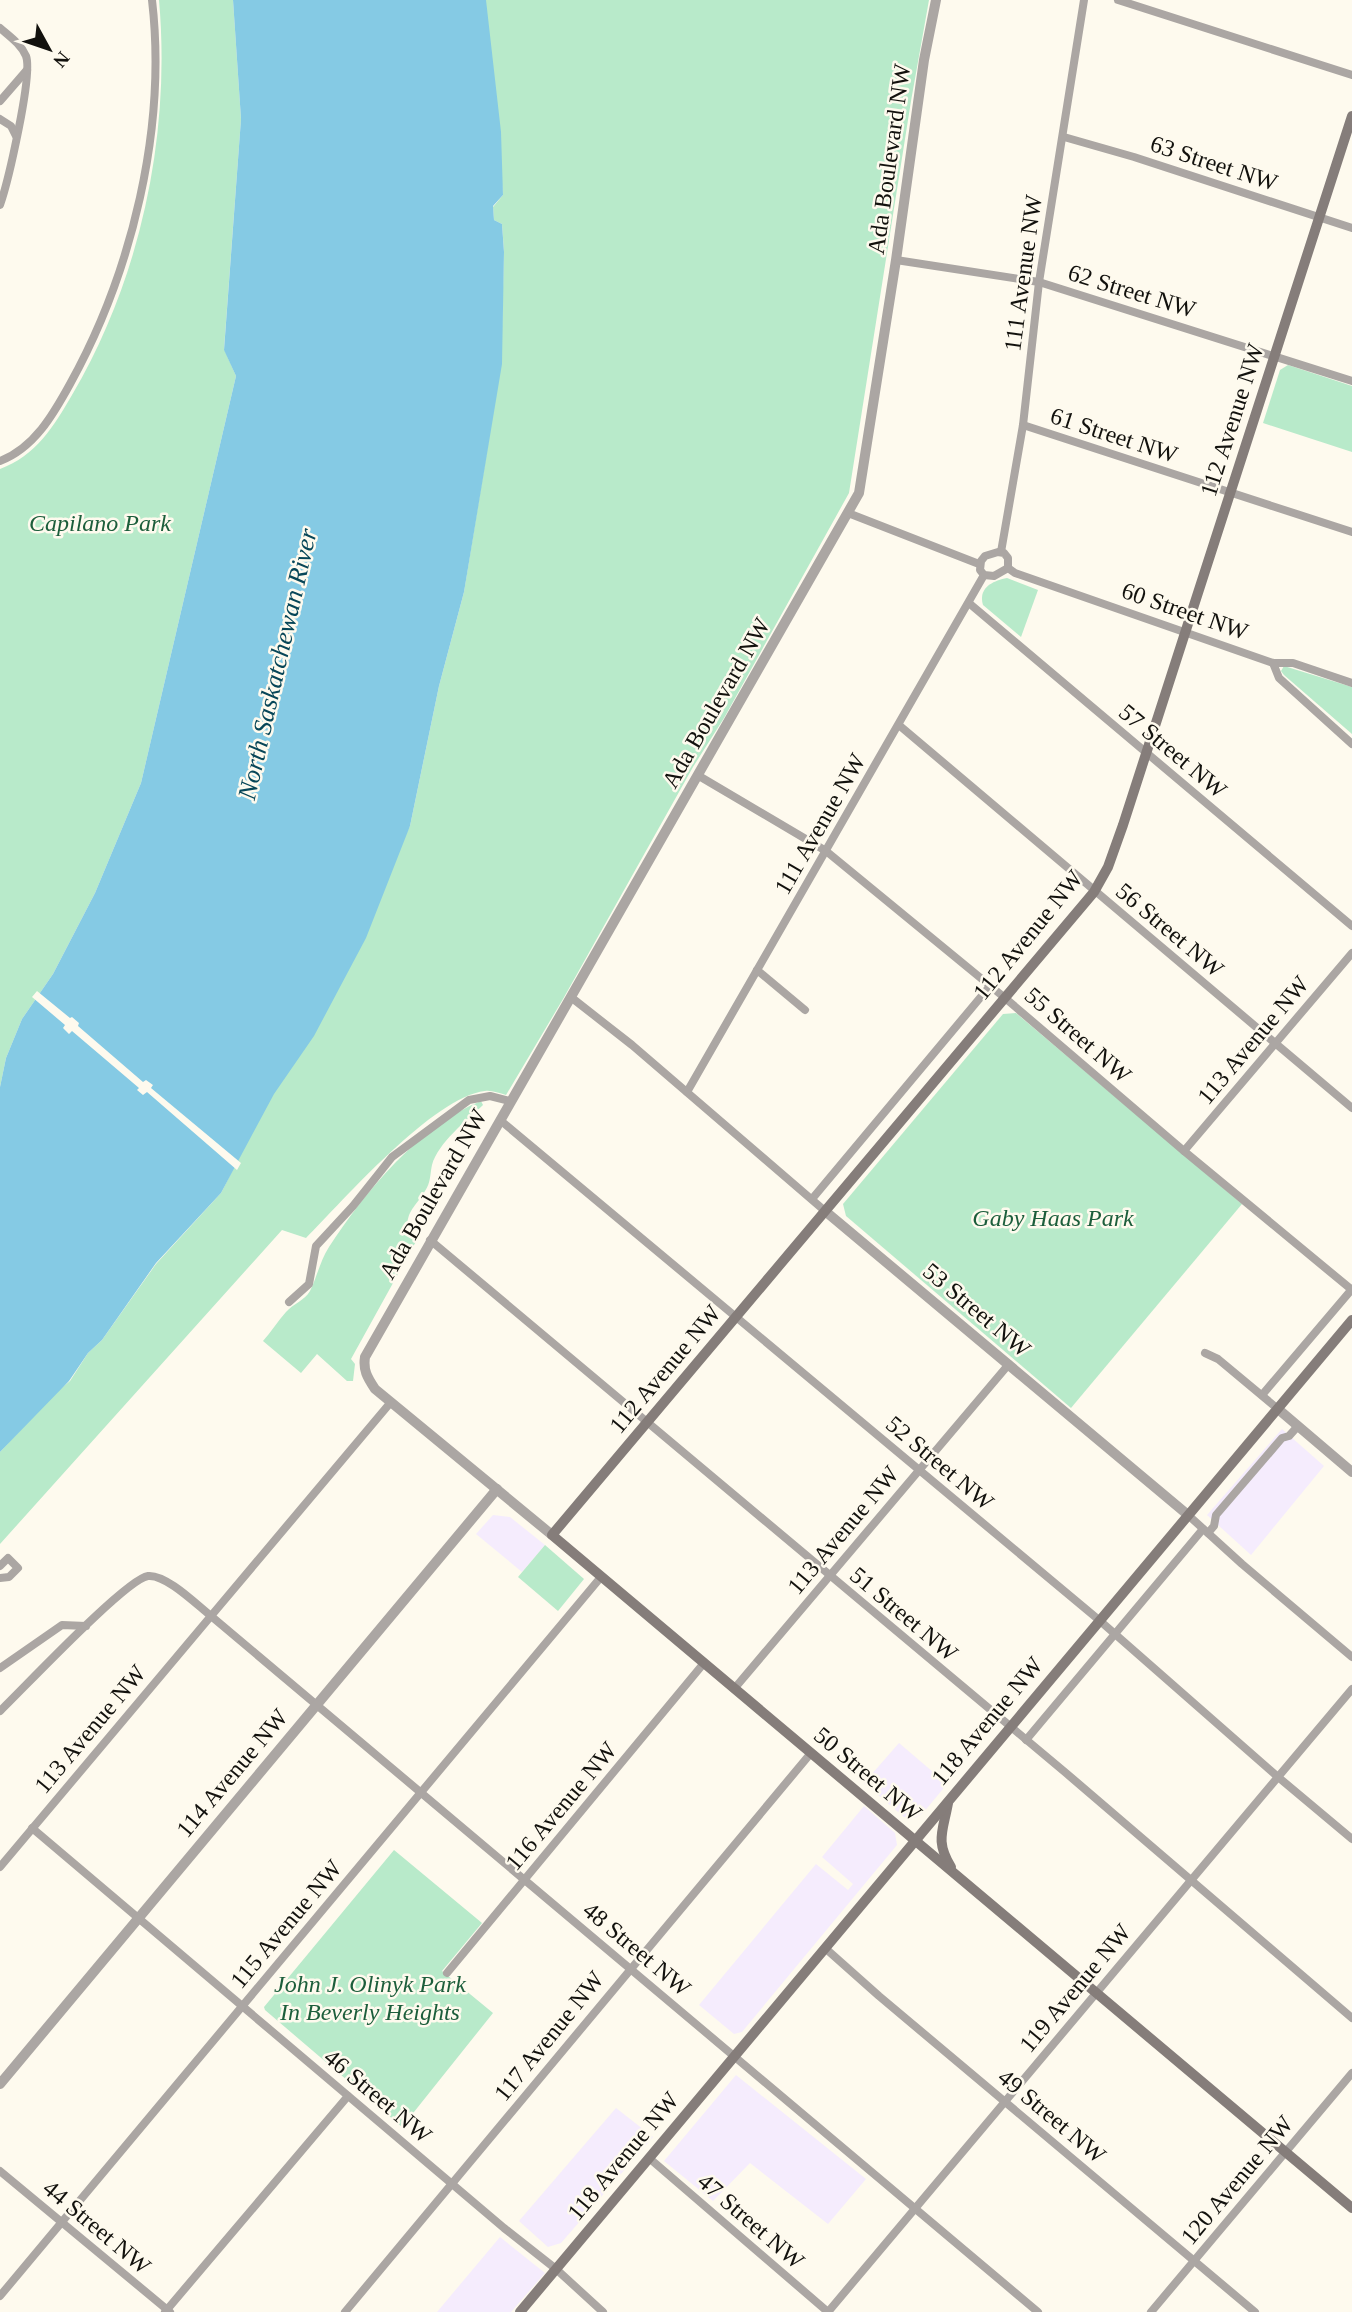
<svg xmlns="http://www.w3.org/2000/svg" width="1352" height="2312" viewBox="0 0 1352 2312" font-family="'Times New Roman',serif">
<style>
.commercial{fill:#f5ecfd}
.green{fill:#b8eaca}
.water{fill:#85cae4}
.pier{fill:#fefaee}
.lines{fill:none;stroke-linecap:round;stroke-linejoin:round}
.minor{stroke:#aba6a3;stroke-width:8}
.tertiary{stroke:#aba6a3;stroke-width:10}
.secondary{stroke:#857d7a;stroke-width:10}
.labels{text-anchor:middle;stroke-width:5;stroke-linejoin:round;paint-order:stroke}
.street-label{font-size:24px;fill:#12110d;stroke:#fefaee}
.park-label{font-size:24px;font-style:italic;fill:#1c5e3b;stroke:#fefaee}
.water-label{font-size:26px;font-style:italic;fill:#074658;stroke:#fefaee}
</style>
<rect width="100%" height="100%" fill="#fefaee"/>
<g class="commercial">
<path d="M 1282,1429 L 1324,1466 L 1251,1555 L 1207,1515 Z"/>
<path d="M 493,1515 L 510,1517 L 545,1545 L 522,1572 L 476,1534 Z"/>
<path d="M 899,1743 L 947,1784 L 923,1813 L 915,1818 L 904,1817 L 864,1783 Z"/>
<path d="M 864,1806 L 895,1833 L 897,1845 L 742,2032 L 734,2034 L 699,2005 L 816,1864 L 848,1890 L 853,1884 L 822,1857 Z"/>
<path d="M 736,2075 L 866,2179 L 828,2224 L 750,2163 L 713,2201 L 664,2161 Z"/>
<path d="M 616,2108 L 653,2137 L 561,2243 L 548,2247 L 519,2221 Z"/>
<path d="M 500,2237 L 545,2273 L 511,2312 L 437,2312 Z"/>
</g>
<g class="green">
<path d="M 159,0 L 233,0 L 241,119 L 224,349 L 236,376 L 141,783 L 95,893 L 53,974 L 22,1019 L 6,1058 L 0,1087 L 0,469 C 36,456 54,426 72,395 C 141,278 171,134 159,0 Z"/>
<path d="M 485,0 L 929,0 L 911,101 L 849,493 L 724,718 L 693,767 L 563,999 L 506,1095 C 499,1093 491,1090 485,1091 C 433,1097 344,1200 306,1238 L 282,1230 L 0,1544 L 0,1452 L 53,1395 L 70,1381 L 88,1353 L 102,1340 L 156,1264 L 221,1193 L 410,826 L 439,686 L 464,592 L 501,364 L 504,251 L 502,224 L 494,220 L 493,207 L 503,195 Z"/>
<path d="M 1288,365 L 1352,386 L 1352,452 L 1263,423 L 1280,370 Z"/>
<path d="M 1007,578 L 1038,590 L 1021,637 L 983,605 C 978,588 992,581 1007,578 Z"/>
<path d="M 1284,666 L 1352,687 L 1352,734 L 1284,675 L 1281,671 Z"/>
<path d="M 1016,1013 L 1242,1204 L 1071,1408 L 846,1216 L 843,1204 L 1003,1014 Z"/>
<path d="M 481,1101 L 483,1105 C 467,1120 438,1143 432,1165 C 430,1174 431,1182 425,1191 C 415,1208 407,1209 407,1230 L 419,1236 L 351,1359 L 355,1364 L 353,1381 L 347,1381 L 317,1354 L 301,1373 L 263,1341 C 271,1332 278,1321 286,1312 C 293,1304 305,1300 310,1291 C 317,1277 320,1261 329,1247 C 364,1193 420,1125 481,1101 Z"/>
<path d="M 545,1545 L 584,1579 L 558,1611 L 518,1577 Z"/>
<path d="M 394,1850 L 482,1923 L 442,1971 L 493,2013 L 402,2127 L 265,2010 L 264,2007 Z"/>
</g>
<path class="water" d="M 233,0 L 486,0 L 501,132 L 503,195 L 493,206 L 494,220 L 502,224 L 504,252 L 502,364 L 464,592 L 439,686 L 410,826 L 366,938 L 314,1036 L 274,1094 L 221,1193 L 156,1263 L 102,1340 L 88,1353 L 69,1381 L 0,1452 L 0,1087 L 6,1058 L 22,1019 L 53,974 L 95,893 L 141,783 L 236,376 L 224,350 L 241,119 Z"/>
<path class="pier" d="M 37,991 L 70,1018 L 72,1017 L 79,1023 L 78,1026 L 143,1082 L 146,1080 L 153,1085 L 151,1088 L 241,1163 L 237,1170 L 147,1092 L 143,1095 L 137,1090 L 139,1088 L 72,1031 L 69,1034 L 63,1028 L 65,1025 L 32,997 Z"/>
<g class="lines">
<g class="minor">
<path d="M 1118,0 L 1352,75"/>
<path d="M 0,28 C 9,36 21,44 26,56 C 33,75 8,182 0,205"/>
<path d="M 0,101 L 27,70"/>
<path d="M 0,119 L 11,126 L 16,136"/>
<path d="M 1064,137 L 1134,157 L 1352,228"/>
<path d="M 896,260 L 1039,282 L 1352,381"/>
<path d="M 1023,425 L 1352,532"/>
<path d="M 0,461 C 34,448 53,415 70,384 C 132,272 167,128 152,0"/>
<path d="M 848,513 L 979,564"/>
<path d="M 998,552 L 1004,553 L 1008,558 L 1008,568 L 994,576 L 984,575 L 980,570 L 981,561 L 985,556 Z"/>
<path d="M 1001,552 L 1023,425 L 1039,282 L 1084,0"/>
<path d="M 1008,568 L 1015,573 L 1273,663 L 1293,663 L 1352,683"/>
<path d="M 970,604 L 1352,926"/>
<path d="M 1273,663 L 1279,678 L 1352,744"/>
<path d="M 900,726 L 1352,1108"/>
<path d="M 699,776 L 826,851 L 1005,998 L 1184,1151 L 1352,1290"/>
<path d="M 757,970 L 805,1010"/>
<path d="M 572,998 L 632,1045 L 825,1211"/>
<path d="M 687,1092 L 984,575"/>
<path d="M 500,1120 L 1099,1620 L 1278,1777 L 1352,1839"/>
<path d="M 1184,1151 L 1352,953"/>
<path d="M 812,1199 L 990,986"/>
<path d="M 430,1240 L 1066,1773 L 1352,2018"/>
<path d="M 289,1302 L 309,1284 L 316,1246 L 353,1206 L 392,1157 L 469,1100 L 490,1096 L 510,1101"/>
<path d="M 1205,1353 L 1218,1359 L 1278,1409"/>
<path d="M 1262,1395 L 1352,1289"/>
<path d="M 1188,1515 L 1242,1564 L 1352,1657"/>
<path d="M 1208,1533 L 1214,1526 L 1216,1515 L 1282,1438 L 1289,1436 L 1298,1426"/>
<path d="M 0,1566 L 8,1558 L 18,1568 L 9,1577 L 0,1578"/>
<path d="M 0,1668 L 62,1625 L 86,1626"/>
<path d="M 734,1689 L 1009,1364"/>
<path d="M 0,1711 C 23,1689 126,1579 148,1576 C 166,1574 197,1605 211,1616 L 391,1402"/>
<path d="M 1026,1740 L 1203,1529"/>
<path d="M 32,1828 L 504,2228 L 556,2269 L 603,2312"/>
<path d="M 0,1867 L 211,1616 L 1038,2312"/>
<path d="M 825,1948 L 879,1996 L 1255,2312"/>
<path d="M 447,1973 L 704,1663"/>
<path d="M 649,2158 L 828,2312"/>
<path d="M 0,2171 L 170,2312"/>
<path d="M 0,2296 L 601,1577"/>
<path d="M 165,2312 L 348,2096"/>
<path d="M 345,2312 L 811,1753"/>
<path d="M 828,2312 L 1352,1689"/>
<path d="M 1151,2312 L 1352,2073"/>
</g>
<g class="tertiary">
<path d="M 825,1211 L 1188,1515"/>
<path d="M 1278,1409 L 1352,1472"/>
<path d="M 552,1535 L 375,1389 C 367,1377 363,1370 365,1357 L 859,493 L 896,260 L 924,60 L 936,0"/>
<path d="M 0,2084 L 497,1489"/>
</g>
<g class="secondary">
<path d="M 1352,116 L 1123,825 L 1108,867 L 1094,892 L 552,1535 L 1352,2208"/>
<path d="M 948,1803 C 943,1831 935,1841 951,1867"/>
<path d="M 520,2312 L 1352,1320"/>
</g>
</g>
<g class="labels">
<g class="street-label">
<text transform="translate(889 159) rotate(-82)" y="8">Ada Boulevard NW</text>
<text transform="translate(1214 163) rotate(18)" y="8">63 Street NW</text>
<text transform="translate(1023 273) rotate(-82)" y="8">111 Avenue NW</text>
<text transform="translate(1132 291) rotate(17)" y="8">62 Street NW</text>
<text transform="translate(1232 420) rotate(-72)" y="8">112 Avenue NW</text>
<text transform="translate(1114 435) rotate(18)" y="8">61 Street NW</text>
<text transform="translate(1185 611) rotate(19)" y="8">60 Street NW</text>
<text transform="translate(716 703) rotate(-60)" y="8">Ada Boulevard NW</text>
<text transform="translate(1173 751) rotate(40)" y="8">57 Street NW</text>
<text transform="translate(820 824) rotate(-60)" y="8">111 Avenue NW</text>
<text transform="translate(1170 930) rotate(40)" y="8">56 Street NW</text>
<text transform="translate(1028 935) rotate(-51)" y="8">112 Avenue NW</text>
<text transform="translate(1078 1035) rotate(41)" y="8">55 Street NW</text>
<text transform="translate(1253 1040) rotate(-50)" y="8">113 Avenue NW</text>
<text transform="translate(433 1194) rotate(-60)" y="8">Ada Boulevard NW</text>
<text transform="translate(977 1310) rotate(40)" y="8">53 Street NW</text>
<text transform="translate(665 1369) rotate(-50)" y="8">112 Avenue NW</text>
<text transform="translate(940 1463) rotate(40)" y="8">52 Street NW</text>
<text transform="translate(843 1530) rotate(-50)" y="8">113 Avenue NW</text>
<text transform="translate(904 1614) rotate(40)" y="8">51 Street NW</text>
<text transform="translate(987 1721) rotate(-50)" y="8">118 Avenue NW</text>
<text transform="translate(90 1729) rotate(-50)" y="8">113 Avenue NW</text>
<text transform="translate(232 1773) rotate(-50)" y="8">114 Avenue NW</text>
<text transform="translate(868 1774) rotate(40)" y="8">50 Street NW</text>
<text transform="translate(561 1806) rotate(-50)" y="8">116 Avenue NW</text>
<text transform="translate(286 1924) rotate(-50)" y="8">115 Avenue NW</text>
<text transform="translate(637 1949) rotate(40)" y="8">48 Street NW</text>
<text transform="translate(1075 1988) rotate(-50)" y="8">119 Avenue NW</text>
<text transform="translate(549 2036) rotate(-51)" y="8">117 Avenue NW</text>
<text transform="translate(378 2096) rotate(40)" y="8">46 Street NW</text>
<text transform="translate(1052 2116) rotate(40)" y="8">49 Street NW</text>
<text transform="translate(623 2156) rotate(-50)" y="8">118 Avenue NW</text>
<text transform="translate(1237 2180) rotate(-50)" y="8">120 Avenue NW</text>
<text transform="translate(751 2221) rotate(41)" y="8">47 Street NW</text>
<text transform="translate(97 2227) rotate(40)" y="8">44 Street NW</text>
</g>
<g class="park-label">
<text x="100" y="531">Capilano Park</text>
<text x="1053" y="1226">Gaby Haas Park</text>
<text x="370" y="1992">John J. Olinyk Park<tspan x="370" dy="28">In Beverly Heights</tspan></text>
</g>
<g class="water-label">
<text transform="translate(277 664) rotate(-77)" y="9">North Saskatchewan River</text>
</g>
</g>
<g transform="translate(49 49) rotate(130)" stroke="#fefaee" stroke-width="5" paint-order="stroke">
<path d="M0-5L12 26L0 18L-12 26Z" fill="#12110d"/>
<text y="-10" font-size="19" font-weight="bold" text-anchor="middle" fill="#12110d">N</text>
</g>
</svg>
